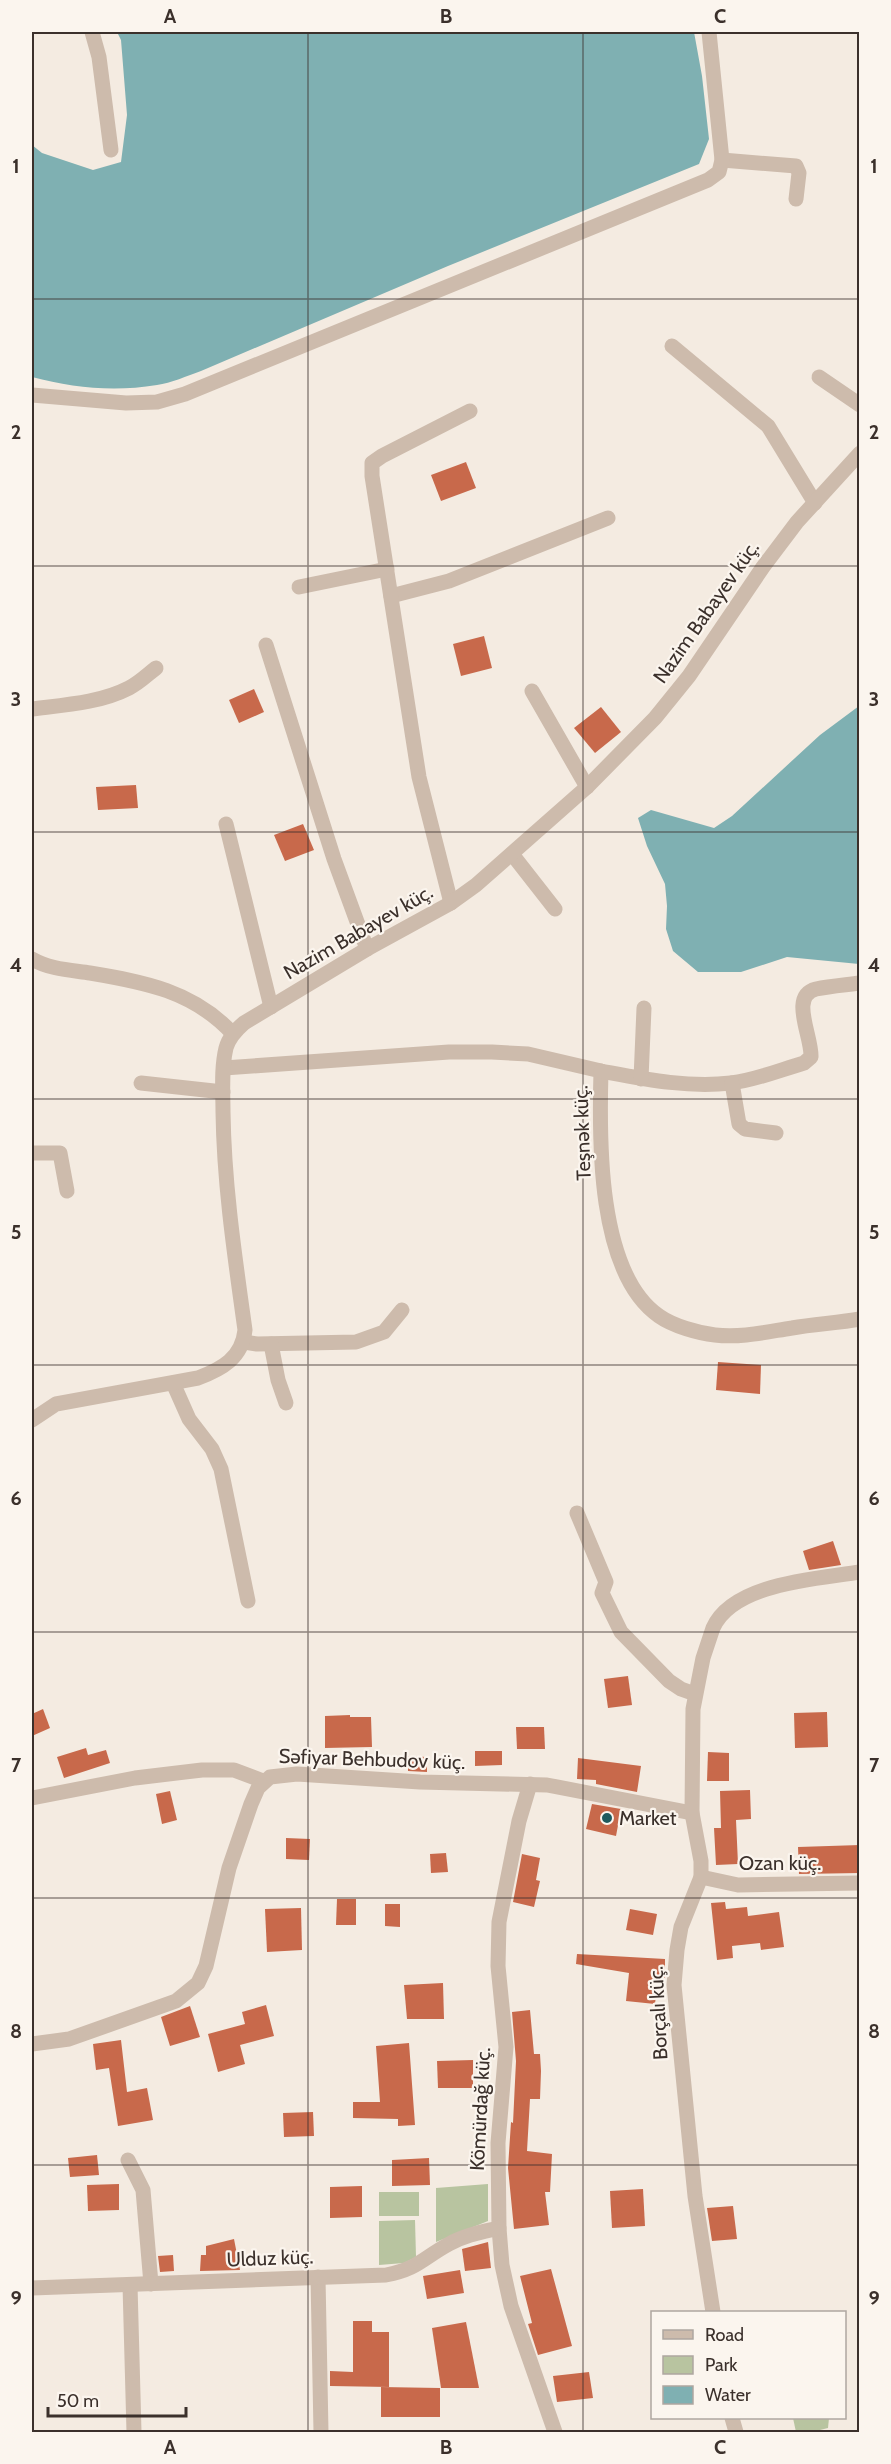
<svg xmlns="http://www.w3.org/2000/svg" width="891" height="2464" viewBox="0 0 891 2464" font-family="Cabin,sans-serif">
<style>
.green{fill:#b8c4a0}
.water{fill:#7fb0b2}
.building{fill:#c8694b}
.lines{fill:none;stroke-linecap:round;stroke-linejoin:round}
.minor{stroke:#cdbbac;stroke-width:15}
.grid{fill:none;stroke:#3b302b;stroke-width:1.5;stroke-opacity:0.55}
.poi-dot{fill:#1f5a5e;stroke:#fbf5ee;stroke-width:2}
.labels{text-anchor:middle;stroke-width:4.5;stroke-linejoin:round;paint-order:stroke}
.street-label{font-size:20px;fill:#3b302b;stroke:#fbf5ee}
.poi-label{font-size:20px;fill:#3b302b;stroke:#fbf5ee;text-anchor:start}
.neatline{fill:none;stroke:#3b302b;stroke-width:2}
.grid-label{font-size:20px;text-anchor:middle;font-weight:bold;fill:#3b302b}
</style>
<rect width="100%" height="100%" fill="#f4ebe1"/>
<g class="green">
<path d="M 488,2184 L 488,2221 L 436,2242 L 436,2188 Z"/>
<rect x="379" y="2192" width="40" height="24"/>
<path d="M 415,2220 L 416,2257 L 404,2263 L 379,2265 L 379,2221 Z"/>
<path d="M 793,2418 L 829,2418 L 828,2428 L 812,2432 L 796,2432 Z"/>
</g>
<g class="water">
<path d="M 117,32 L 694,32 L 702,76 L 709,139 L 699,164 L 448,266 L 201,371 C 187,376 171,383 157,385 C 114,392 73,388 32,377 L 32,145 L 42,153 L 93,170 L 121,162 L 127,115 L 121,40 Z"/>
<path d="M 859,706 L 859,964 L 787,957 L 741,972 L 698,972 L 673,951 L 666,929 L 667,906 L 665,884 L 647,846 L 638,818 L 651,810 L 714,828 L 732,816 L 820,735 Z"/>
</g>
<g class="building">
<path d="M 466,462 L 476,488 L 441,501 L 431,475 Z"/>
<path d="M 484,636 L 492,668 L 461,676 L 453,644 Z"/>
<path d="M 254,689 L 264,712 L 239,723 L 229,700 Z"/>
<path d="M 601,707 L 621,732 L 595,753 L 574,728 Z"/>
<path d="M 136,785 L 138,808 L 98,810 L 96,787 Z"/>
<path d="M 303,824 L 314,850 L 285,861 L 274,835 Z"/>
<path d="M 718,1362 L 761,1365 L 760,1394 L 716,1390 Z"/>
<path d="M 833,1541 L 841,1565 L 809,1570 L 803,1551 Z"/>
<path d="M 628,1676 L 632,1705 L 608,1708 L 604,1679 Z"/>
<path d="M 43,1709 L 50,1728 L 32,1736 L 32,1714 Z"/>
<path d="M 827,1712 L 828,1747 L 795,1748 L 794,1713 Z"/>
<path d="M 350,1715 L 350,1717 L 371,1717 L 372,1747 L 325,1748 L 325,1716 Z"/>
<path d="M 516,1727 L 544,1727 L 545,1749 L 517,1749 Z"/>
<path d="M 86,1748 L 88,1755 L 106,1750 L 110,1763 L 64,1778 L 57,1757 Z"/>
<path d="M 475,1751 L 502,1751 L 502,1765 L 475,1766 Z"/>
<path d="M 708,1752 L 729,1753 L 729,1781 L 707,1781 Z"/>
<path d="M 408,1756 L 427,1757 L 427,1772 L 408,1771 Z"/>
<path d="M 578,1758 L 641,1766 L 637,1792 L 596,1784 L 596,1780 L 577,1779 Z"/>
<path d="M 750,1790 L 751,1819 L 736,1820 L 738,1864 L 716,1865 L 714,1828 L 721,1828 L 720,1791 Z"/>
<path d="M 170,1791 L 177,1820 L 162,1824 L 156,1794 Z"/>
<path d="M 592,1804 L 621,1809 L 616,1836 L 586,1829 Z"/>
<path d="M 286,1838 L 310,1839 L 309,1860 L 286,1859 Z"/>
<path d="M 860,1845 L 860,1873 L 799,1874 L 798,1847 Z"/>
<path d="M 446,1853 L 448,1872 L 431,1873 L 430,1854 Z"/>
<path d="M 522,1854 L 540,1858 L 536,1880 L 540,1881 L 534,1907 L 513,1902 Z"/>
<path d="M 337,1899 L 356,1899 L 356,1925 L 336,1925 Z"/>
<path d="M 725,1902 L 726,1909 L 747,1907 L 748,1916 L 779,1912 L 784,1947 L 761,1950 L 760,1943 L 732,1946 L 733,1958 L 717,1960 L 711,1903 Z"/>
<path d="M 385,1904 L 400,1904 L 400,1927 L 385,1926 Z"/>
<path d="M 301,1908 L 302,1950 L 267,1952 L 265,1909 Z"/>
<path d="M 630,1909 L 657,1914 L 653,1935 L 626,1930 Z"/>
<path d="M 577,1954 L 665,1959 L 665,1978 L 658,1976 L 655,2004 L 626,2001 L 629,1973 L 576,1964 Z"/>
<path d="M 443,1983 L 444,2019 L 407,2019 L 404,1985 Z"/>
<path d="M 266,2005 L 274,2036 L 240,2045 L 245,2064 L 218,2072 L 208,2034 L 245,2024 L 242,2012 Z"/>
<path d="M 190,2006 L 200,2037 L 170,2046 L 161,2017 Z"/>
<path d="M 530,2010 L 534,2054 L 540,2054 L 541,2071 L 540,2099 L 530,2099 L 527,2151 L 552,2154 L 550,2192 L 545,2192 L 549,2225 L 514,2229 L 508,2168 L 511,2122 L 513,2123 L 516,2061 L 512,2012 Z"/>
<path d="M 121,2040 L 127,2092 L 147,2088 L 153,2120 L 118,2126 L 109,2068 L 96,2070 L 93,2044 Z"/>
<path d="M 409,2043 L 415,2125 L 398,2126 L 398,2119 L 353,2118 L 353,2102 L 380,2102 L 376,2046 Z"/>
<path d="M 473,2060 L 473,2088 L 438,2088 L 437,2061 Z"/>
<path d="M 313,2112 L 314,2136 L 284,2137 L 283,2113 Z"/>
<path d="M 97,2155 L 99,2175 L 70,2177 L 68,2158 Z"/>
<path d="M 429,2158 L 430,2185 L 392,2186 L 392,2160 Z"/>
<path d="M 119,2184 L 119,2210 L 88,2211 L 87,2185 Z"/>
<path d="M 362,2186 L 362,2217 L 330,2218 L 330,2187 Z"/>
<path d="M 643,2189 L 645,2226 L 612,2228 L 610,2191 Z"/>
<path d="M 733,2206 L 737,2239 L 712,2241 L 707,2208 Z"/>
<path d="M 234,2239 L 240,2270 L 200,2271 L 201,2255 L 206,2255 L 206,2246 Z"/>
<path d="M 488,2242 L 491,2268 L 465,2271 L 462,2249 Z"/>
<path d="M 173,2255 L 174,2271 L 160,2272 L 158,2256 Z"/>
<path d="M 551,2269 L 572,2346 L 538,2355 L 528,2324 L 532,2323 L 520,2276 Z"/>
<path d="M 460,2270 L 464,2293 L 427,2299 L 423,2276 Z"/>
<path d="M 353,2321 L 372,2321 L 372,2332 L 389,2332 L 389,2387 L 330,2386 L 330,2371 L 353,2372 Z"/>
<path d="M 466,2322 L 479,2388 L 441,2388 L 432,2328 Z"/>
<path d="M 589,2372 L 593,2398 L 557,2402 L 553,2376 Z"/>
<path d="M 381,2387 L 440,2388 L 440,2417 L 381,2417 Z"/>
</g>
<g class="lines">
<g class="minor">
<path d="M 92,32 L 99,57 L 111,150"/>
<path d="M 722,160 L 796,166 L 799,173 L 796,199"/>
<path d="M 672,346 L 768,426 L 815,503"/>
<path d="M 819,377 L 860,405"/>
<path d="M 32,395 L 126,403 L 157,402 L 185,394 L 708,180 L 719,172 L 722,160 L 709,32"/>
<path d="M 299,587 L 387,569"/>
<path d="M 391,596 L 449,581 L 608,518"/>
<path d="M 266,645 L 334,859 L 367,949"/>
<path d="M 532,691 L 587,787"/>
<path d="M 32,709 C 64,705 100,703 129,688 C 139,683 147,675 156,668"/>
<path d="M 226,824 L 271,1007"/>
<path d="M 512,854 L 555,909"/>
<path d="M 451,903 L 419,777 L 372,476 L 372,463 L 382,456 L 470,411"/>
<path d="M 32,959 C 49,969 70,970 90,973 C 144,982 194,991 233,1034"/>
<path d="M 224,1068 L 449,1052 L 492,1052 L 528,1054 L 601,1071 C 599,1139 597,1273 659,1316 C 673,1326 698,1333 715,1335 C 741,1338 766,1332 792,1328 C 814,1324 837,1323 860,1319"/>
<path d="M 601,1071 C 644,1079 687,1088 731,1083 C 756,1080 780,1070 804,1063 L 811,1057 C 812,1036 789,996 816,989 C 830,986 845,985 860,983"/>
<path d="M 641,1079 L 644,1008"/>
<path d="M 141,1083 L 223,1092"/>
<path d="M 732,1083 L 739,1124 L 745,1129 L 776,1133"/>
<path d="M 32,1153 L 60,1153 L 67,1191"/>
<path d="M 244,1342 L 257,1344 L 356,1342 L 384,1332 L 402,1310"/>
<path d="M 271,1344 L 278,1380 L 286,1403"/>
<path d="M 173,1383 L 189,1419 L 212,1449 L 221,1469 L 248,1601"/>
<path d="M 32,1420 L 56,1404 L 198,1378 C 222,1369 242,1358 245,1330 C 235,1258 224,1185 223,1112 C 223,1092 221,1068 226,1048 C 229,1037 236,1030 244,1023 L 367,949 L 451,903 L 476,885 L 587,787 L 655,718 L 689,676 L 763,567 L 797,522 L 860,453"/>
<path d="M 577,1513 L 606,1582 L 602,1593 L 621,1632 L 669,1681 L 681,1689 L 695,1694"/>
<path d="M 530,1784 L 519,1821 L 499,1922 L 498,1966 L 506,2047 L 498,2143 L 499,2228 L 502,2265 L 511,2306 L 555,2432"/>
<path d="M 32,1798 L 135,1778 L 202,1770 L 234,1770 L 263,1781"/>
<path d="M 701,1877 L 738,1885 L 860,1883"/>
<path d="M 32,2044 L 69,2039 L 176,2001 L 198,1983 L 206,1966 L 229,1868 L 251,1804 L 258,1788 L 270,1777 L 297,1774 L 420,1782 L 547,1785 L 692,1813"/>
<path d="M 128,2160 L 143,2190 L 151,2284"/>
<path d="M 318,2277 L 321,2432"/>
<path d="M 130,2285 L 134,2432"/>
<path d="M 32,2288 L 386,2275 C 418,2269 423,2258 449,2244 C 465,2235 482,2232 499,2228"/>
<path d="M 713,2312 L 695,2196 L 674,1985 L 677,1950 L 681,1927 L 701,1877 L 701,1861 L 692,1813 L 693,1709 L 703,1658 L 713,1628 C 733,1583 817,1579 860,1572"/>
<path d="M 732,2418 L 736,2432"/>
</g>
</g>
<path class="grid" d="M 308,32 L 308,2432M 583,32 L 583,2432M 32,299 L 860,299M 32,566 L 860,566M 32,832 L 860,832M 32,1099 L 860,1099M 32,1365 L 860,1365M 32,1632 L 860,1632M 32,1898 L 860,1898M 32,2165 L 860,2165"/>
<circle class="poi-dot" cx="607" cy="1818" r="6"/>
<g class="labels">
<g class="street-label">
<text transform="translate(706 612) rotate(-55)" y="7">Nazim Babayev küç.</text>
<text transform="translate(358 932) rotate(-30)" y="7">Nazim Babayev küç.</text>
<text transform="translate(582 1133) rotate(-92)" y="7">Teşnək küç.</text>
<text transform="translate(372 1759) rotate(2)" y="7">Səfiyar Behbudov küç.</text>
<text x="780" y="1870">Ozan küç.</text>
<text transform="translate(658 2013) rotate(-93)" y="7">Borçalı küç.</text>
<text transform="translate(480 2109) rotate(-87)" y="7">Kömürdağ küç.</text>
<text transform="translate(270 2258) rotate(-2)" y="7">Ulduz küç.</text>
</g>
<g class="poi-label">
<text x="619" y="1825">Market</text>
</g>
</g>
<rect width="891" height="2464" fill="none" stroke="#fbf5ee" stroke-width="66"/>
<rect x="651" y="2311" width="195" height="108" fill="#fbf5ee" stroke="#aea6a0" stroke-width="1.5"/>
<rect x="663" y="2330" width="30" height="9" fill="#cdbbac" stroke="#aea6a0" stroke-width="1.5"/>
<text x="705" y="2341" font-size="18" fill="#3b302b">Road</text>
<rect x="663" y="2356" width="30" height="18" fill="#b8c4a0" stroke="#aea6a0" stroke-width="1.5"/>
<text x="705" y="2371" font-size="18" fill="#3b302b">Park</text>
<rect x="663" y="2386" width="30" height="18" fill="#7fb0b2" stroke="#aea6a0" stroke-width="1.5"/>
<text x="705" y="2401" font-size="18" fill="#3b302b">Water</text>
<path d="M48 2407v9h138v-9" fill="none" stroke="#3b302b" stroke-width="3"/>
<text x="57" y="2407" font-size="18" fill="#3b302b" stroke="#fbf5ee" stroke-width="4.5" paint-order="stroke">50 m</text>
<rect x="33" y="33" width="825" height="2398" class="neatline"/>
<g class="grid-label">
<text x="170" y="23">A</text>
<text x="446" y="23">B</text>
<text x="720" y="23">C</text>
<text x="16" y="173">1</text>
<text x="874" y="173">1</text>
<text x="16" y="439">2</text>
<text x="874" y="439">2</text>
<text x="16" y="706">3</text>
<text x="874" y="706">3</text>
<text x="16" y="972">4</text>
<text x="874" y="972">4</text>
<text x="16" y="1239">5</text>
<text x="874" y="1239">5</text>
<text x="16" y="1505">6</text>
<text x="874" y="1505">6</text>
<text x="16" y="1772">7</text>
<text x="874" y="1772">7</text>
<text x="16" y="2038">8</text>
<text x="874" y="2038">8</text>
<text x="16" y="2305">9</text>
<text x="874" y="2305">9</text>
<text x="170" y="2454">A</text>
<text x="446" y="2454">B</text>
<text x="720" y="2454">C</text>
</g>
</svg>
